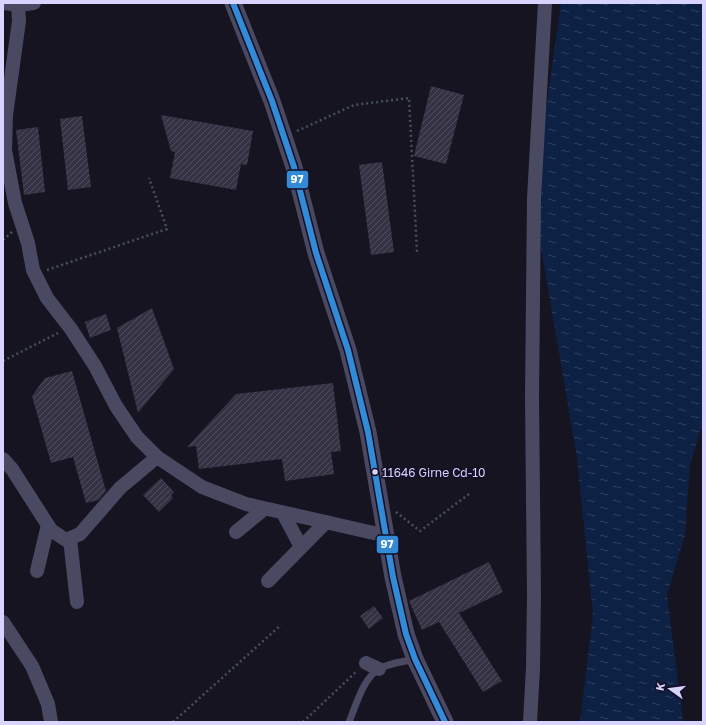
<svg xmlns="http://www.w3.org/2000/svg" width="706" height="725" viewBox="0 0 706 725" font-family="'Golos Text',sans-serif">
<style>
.water{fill:url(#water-ripples)}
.building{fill:url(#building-hatch)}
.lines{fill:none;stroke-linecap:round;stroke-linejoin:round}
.path{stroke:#44505f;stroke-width:2.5;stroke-dasharray:2 3;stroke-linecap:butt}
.service{stroke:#4a4962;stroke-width:7}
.minor{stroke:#4a4962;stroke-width:14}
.tertiary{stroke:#4a4962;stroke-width:17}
.bus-1-casing{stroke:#130f26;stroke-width:9}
.bus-1{stroke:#338bd7;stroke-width:6}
.bus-dot{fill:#d9d4ff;stroke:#130f26;stroke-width:1.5}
.labels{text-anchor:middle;stroke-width:3;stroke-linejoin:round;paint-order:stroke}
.bus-label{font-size:12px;fill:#d9d4ff;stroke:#130f26;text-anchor:start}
.line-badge{stroke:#130f26;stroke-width:1.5}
.badge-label{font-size:11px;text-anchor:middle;font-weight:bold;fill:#fff}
</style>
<defs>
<pattern id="water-ripples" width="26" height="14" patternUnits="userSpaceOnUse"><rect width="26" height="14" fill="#0d2144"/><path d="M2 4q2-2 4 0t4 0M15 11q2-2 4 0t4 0" fill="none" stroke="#304060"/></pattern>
<pattern id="building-hatch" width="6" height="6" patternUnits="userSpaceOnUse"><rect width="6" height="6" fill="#343243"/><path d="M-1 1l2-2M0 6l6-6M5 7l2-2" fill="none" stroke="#514f5f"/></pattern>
</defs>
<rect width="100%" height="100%" fill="#161421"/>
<path class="water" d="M 561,3 L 703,3 L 703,423 L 690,464 L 685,535 L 667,594 L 683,722 L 580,722 L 593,615 L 577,458 L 533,201 Z"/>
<g class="building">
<path d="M 431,86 L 464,95 L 446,164 L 414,156 Z"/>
<path d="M 161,115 L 253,131 L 247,165 L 241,164 L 236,190 L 170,178 L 175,152 L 171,151 Z"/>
<path d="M 82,116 L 91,187 L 68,190 L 60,119 Z"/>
<path d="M 38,127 L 45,192 L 24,195 L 16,130 Z"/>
<path d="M 382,162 L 394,252 L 371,255 L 359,165 Z"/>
<path d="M 152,308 L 174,369 L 138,413 L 117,328 Z"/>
<path d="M 106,314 L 111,330 L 90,338 L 85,322 Z"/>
<path d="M 72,371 L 106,491 L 99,500 L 86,503 L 73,457 L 51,463 L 32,396 L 45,378 Z"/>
<path d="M 333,383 L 341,451 L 331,452 L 334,474 L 285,481 L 282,459 L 199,469 L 196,446 L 187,447 L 236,394 Z"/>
<path d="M 161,478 L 174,492 L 171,495 L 173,498 L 159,512 L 143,495 Z"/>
<path d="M 489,562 L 503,592 L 459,613 L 502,681 L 483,692 L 439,622 L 422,630 L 409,601 Z"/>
<path d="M 374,606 L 383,618 L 369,629 L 360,616 Z"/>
</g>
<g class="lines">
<g class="path">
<path d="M 297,131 L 354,105 L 409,98 L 417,252"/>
<path d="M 3,240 L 12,232"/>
<path d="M 47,270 L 167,229 L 149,178"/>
<path d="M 3,361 L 58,333"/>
<path d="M 396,512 L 420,531 L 469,494"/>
<path d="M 173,722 L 281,625"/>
<path d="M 303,722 L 357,671"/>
</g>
<path class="service" d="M 349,722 C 356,706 363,678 379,669 C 389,663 403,662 415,659"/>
<g class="minor">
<path d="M 5,3 L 18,5 L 34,3"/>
<path d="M 18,5 L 19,21 L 6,115 L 5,150 L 15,203 L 28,243 L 33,270 L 47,298 L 71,329 L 95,366 L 116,406 L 137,437 L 157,457 L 202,487 L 246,504 L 387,536"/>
<path d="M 3,459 L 12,469 L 51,530 L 66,540 L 80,534 L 120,488 L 157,457"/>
<path d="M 283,513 L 301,547"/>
<path d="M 236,532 L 264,509"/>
<path d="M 70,539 L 77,602"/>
<path d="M 37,571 L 48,525"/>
<path d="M 268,581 L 326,522"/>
<path d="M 3,622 L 32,666 L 48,704 L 51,722"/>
<path d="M 366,663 L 379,669"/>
<path d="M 530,722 L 533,668 L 534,594 L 532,398 L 534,198 L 545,3"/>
</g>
<path class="tertiary" d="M 233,3 L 272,101 L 294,167 L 316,253 L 348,350 L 368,432 L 393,577 L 406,634 L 415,659 L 445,722"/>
<g class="bus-1-casing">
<path id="bus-1" d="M 233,3 L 272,101 L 294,167 L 316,253 L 348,350 L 368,432 L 393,577 L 406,634 L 415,659 L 445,722"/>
</g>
<use href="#bus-1" class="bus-1"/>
</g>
<circle class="bus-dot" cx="375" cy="472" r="3.5"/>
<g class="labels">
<g class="bus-label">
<text x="382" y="477">11646 Girne Cd-10</text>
</g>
</g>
<g class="line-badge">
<rect x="286" y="170" width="23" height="19" rx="4" fill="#338bd7"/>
<rect x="376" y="535" width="23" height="19" rx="4" fill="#338bd7"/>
</g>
<g class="badge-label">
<text x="297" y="183">97</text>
<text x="387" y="548">97</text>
</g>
<rect width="706" height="725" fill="none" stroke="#d9d4ff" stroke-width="8"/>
<g transform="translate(670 689) rotate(284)" stroke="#130f26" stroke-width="3" paint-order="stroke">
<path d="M0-3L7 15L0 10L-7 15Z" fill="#d9d4ff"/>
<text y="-6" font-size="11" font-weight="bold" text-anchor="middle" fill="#d9d4ff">K</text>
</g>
</svg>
